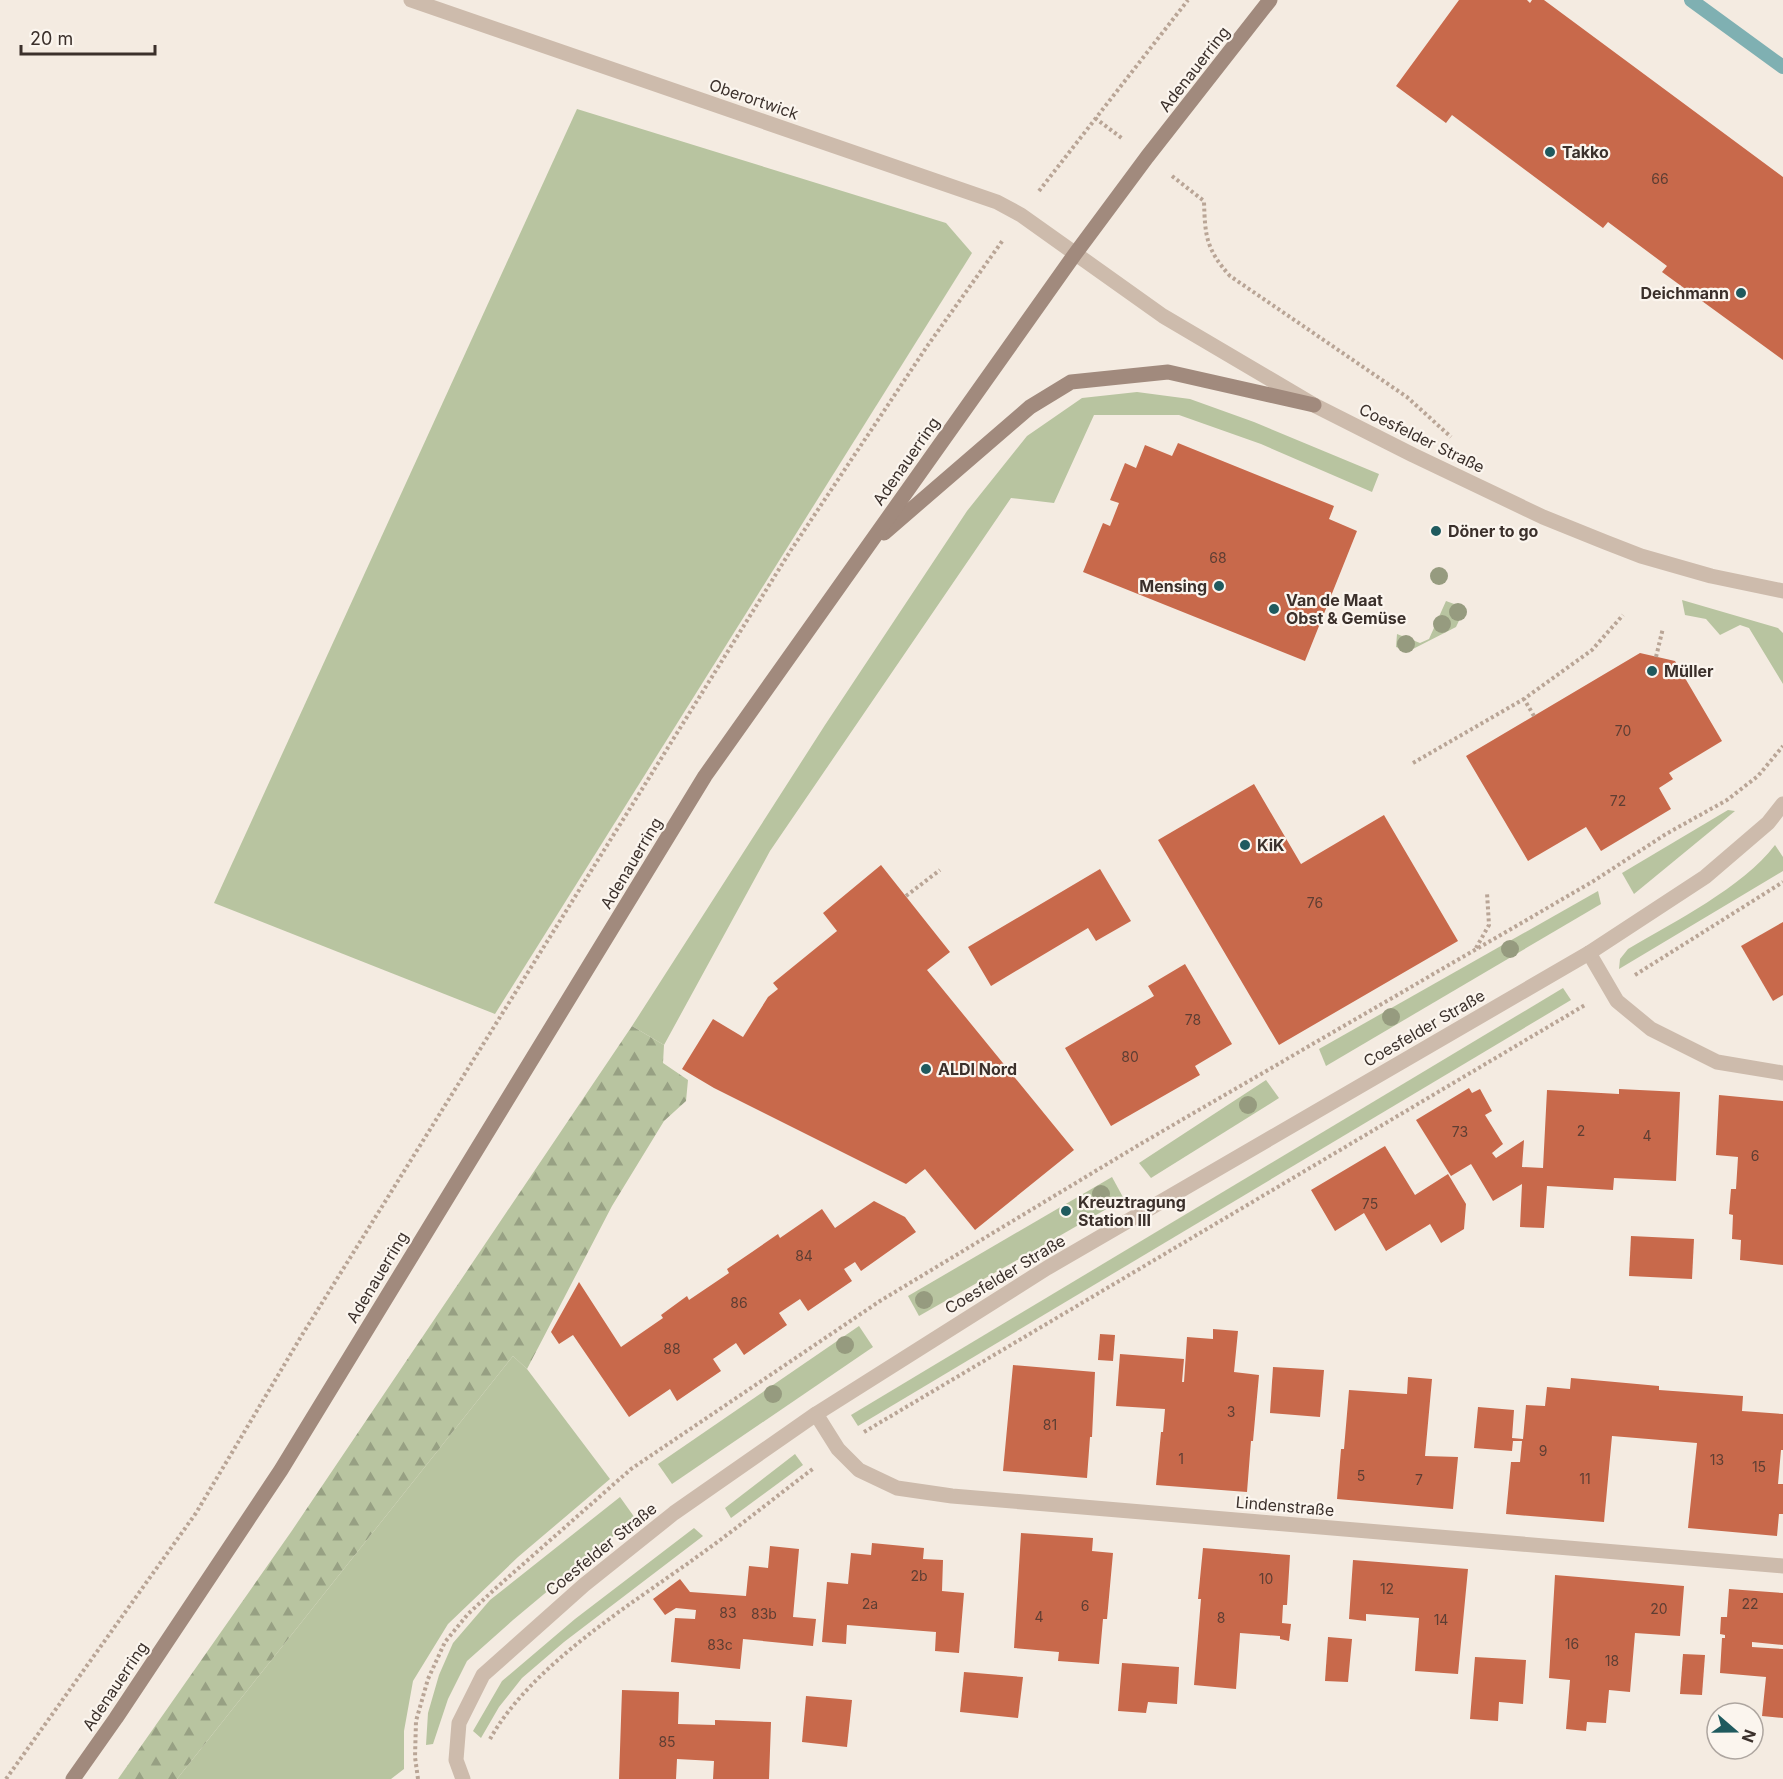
<svg xmlns="http://www.w3.org/2000/svg" width="1783" height="1779" viewBox="0 0 1783 1779" font-family="Inter,sans-serif">
<style>
.grass{fill:#b8c4a0}
.forest{fill:url(#forest-firs)}
.lines{fill:none;stroke-linecap:round;stroke-linejoin:round}
.stream{stroke:#7fb0b2;stroke-width:14}
.building{fill:#c8694b}
.path{stroke:#b9a596;stroke-width:4;stroke-dasharray:3 3;stroke-linecap:butt}
.minor{stroke:#cdbbac;stroke-width:15}
.secondary{stroke:#a18a7d;stroke-width:15}
.tree{fill:#969b7f}
.poi-dot{fill:#1f5a5e;stroke:#fbf5ee;stroke-width:2}
.labels{text-anchor:middle;stroke-width:4.5;stroke-linejoin:round;paint-order:stroke}
.number-label{font-size:14px;fill:#5e3e33}
.street-label{font-size:16px;fill:#3b302b;stroke:#fbf5ee}
.poi-label{font-size:16px;font-weight:bold;fill:#3b302b;stroke:#fbf5ee;text-anchor:start}
</style>
<defs>
<pattern id="forest-firs" width="22" height="20" patternUnits="userSpaceOnUse" patternTransform="scale(1.5)"><rect width="22" height="20" fill="#b8c4a0"/><path d="M5 1l3.5 6h-7zM16 11l3.5 6h-7z" fill="#97a083"/></pattern>
</defs>
<rect width="100%" height="100%" fill="#f4ebe1"/>
<g class="grass">
<path d="M 577,109 L 946,223 L 972,253 L 495,1014 L 214,903 Z"/>
<path d="M 1137,392 L 1190,399 L 1254,422 L 1379,474 L 1372,492 L 1261,444 L 1179,415 L 1094,415 L 1054,503 L 1011,498 L 770,851 L 664,1045 L 632,1026 L 825,725 L 967,511 L 1027,436 L 1082,398 Z"/>
<path d="M 1682,600 L 1778,628 L 1783,633 L 1783,684 L 1749,628 L 1740,625 L 1720,635 L 1706,619 L 1685,615 Z"/>
<path d="M 1446,601 L 1465,608 L 1456,627 L 1409,651 L 1396,647 L 1397,634 L 1420,643 L 1429,639 Z"/>
<path d="M 1728,810 L 1735,811 L 1634,894 L 1622,873 Z"/>
<path d="M 1775,845 L 1783,857 L 1783,871 L 1619,969 L 1620,959 L 1628,949 C 1675,921 1742,888 1775,845 Z"/>
<path d="M 1598,891 L 1601,904 L 1326,1066 L 1319,1049 Z"/>
<path d="M 1563,988 L 1571,1000 L 858,1426 L 851,1415 Z"/>
<path d="M 1266,1080 L 1279,1098 L 1151,1178 L 1139,1163 Z"/>
<path d="M 1112,1177 L 1124,1199 L 919,1316 L 908,1296 Z"/>
<path d="M 859,1326 L 873,1347 L 672,1484 L 658,1464 Z"/>
<path d="M 513,1356 L 527,1369 L 610,1479 L 518,1557 L 448,1624 L 413,1681 L 404,1731 L 404,1769 L 391,1779 L 177,1779 Z"/>
<path d="M 795,1454 L 803,1465 L 731,1518 L 725,1508 Z"/>
<path d="M 620,1497 L 635,1518 L 513,1620 L 467,1661 L 448,1699 L 433,1744 L 426,1745 L 428,1713 L 439,1675 L 453,1643 L 490,1600 Z"/>
<path d="M 694,1528 L 703,1536 L 564,1642 L 522,1678 L 499,1707 L 481,1738 L 473,1731 L 502,1681 L 575,1619 Z"/>
</g>
<path class="forest" d="M 632,1026 L 664,1045 L 663,1063 L 688,1080 L 686,1101 L 664,1121 L 612,1206 L 527,1369 L 513,1356 L 177,1779 L 118,1779 L 291,1532 Z"/>
<g class="lines">
<path class="stream" d="M 1691,0 L 1783,67"/>
</g>
<g class="building">
<path d="M 1459,0 L 1527,0 L 1530,3 L 1532,0 L 1544,0 L 1783,177 L 1783,360 L 1662,272 L 1667,266 L 1608,222 L 1603,228 L 1452,115 L 1446,123 L 1396,86 Z"/>
<path d="M 1178,443 L 1334,506 L 1329,519 L 1357,531 L 1305,661 L 1083,572 L 1103,523 L 1110,526 L 1119,503 L 1110,500 L 1125,463 L 1136,468 L 1145,445 L 1172,456 Z"/>
<path d="M 1640,653 L 1675,661 L 1722,741 L 1669,773 L 1673,779 L 1659,788 L 1671,809 L 1601,851 L 1586,827 L 1528,861 L 1466,756 Z"/>
<path d="M 1254,784 L 1301,864 L 1384,815 L 1458,941 L 1279,1045 L 1158,840 Z"/>
<path d="M 881,865 L 950,952 L 927,970 L 1074,1150 L 975,1230 L 925,1169 L 906,1184 L 714,1088 L 682,1069 L 713,1019 L 743,1037 L 768,997 L 778,989 L 773,983 L 837,931 L 823,913 Z"/>
<path d="M 1100,869 L 1131,921 L 1096,941 L 1088,928 L 991,986 L 968,947 Z"/>
<path d="M 1783,922 L 1783,995 L 1773,1001 L 1741,946 Z"/>
<path d="M 1185,964 L 1232,1044 L 1195,1066 L 1200,1075 L 1111,1126 L 1065,1048 L 1154,996 L 1148,986 Z"/>
<path d="M 1469,1088 L 1472,1093 L 1480,1089 L 1492,1111 L 1485,1115 L 1503,1144 L 1492,1153 L 1496,1158 L 1524,1140 L 1522,1167 L 1543,1168 L 1547,1090 L 1619,1094 L 1619,1089 L 1680,1092 L 1676,1181 L 1614,1178 L 1613,1190 L 1547,1186 L 1544,1228 L 1520,1227 L 1522,1184 L 1493,1201 L 1471,1164 L 1451,1176 L 1416,1120 Z"/>
<path d="M 1719,1095 L 1783,1101 L 1783,1265 L 1740,1260 L 1741,1240 L 1732,1239 L 1733,1215 L 1729,1214 L 1731,1189 L 1736,1189 L 1738,1157 L 1716,1155 Z"/>
<path d="M 1385,1146 L 1415,1195 L 1448,1174 L 1466,1204 L 1464,1229 L 1441,1243 L 1430,1224 L 1386,1251 L 1364,1213 L 1335,1231 L 1311,1190 Z"/>
<path d="M 874,1201 L 905,1217 L 916,1232 L 861,1271 L 855,1262 L 844,1269 L 852,1281 L 808,1311 L 800,1299 L 779,1313 L 787,1325 L 744,1355 L 736,1343 L 713,1359 L 721,1371 L 677,1401 L 670,1389 L 629,1417 L 573,1335 L 559,1344 L 551,1332 L 579,1282 L 621,1347 L 663,1318 L 661,1315 L 687,1296 L 689,1300 L 729,1273 L 727,1269 L 752,1252 L 778,1234 L 780,1238 L 822,1209 L 835,1228 Z"/>
<path d="M 1631,1236 L 1694,1239 L 1692,1279 L 1629,1276 Z"/>
<path d="M 1213,1329 L 1238,1331 L 1234,1372 L 1259,1375 L 1253,1441 L 1251,1441 L 1247,1492 L 1156,1485 L 1161,1432 L 1163,1432 L 1165,1409 L 1116,1406 L 1120,1354 L 1184,1359 L 1182,1382 L 1184,1382 L 1187,1337 L 1213,1339 Z"/>
<path d="M 1100,1334 L 1115,1335 L 1113,1361 L 1098,1360 Z"/>
<path d="M 1013,1365 L 1095,1372 L 1092,1437 L 1090,1437 L 1087,1478 L 1003,1471 Z"/>
<path d="M 1273,1367 L 1324,1370 L 1320,1417 L 1270,1413 Z"/>
<path d="M 1408,1377 L 1432,1379 L 1425,1456 L 1458,1457 L 1453,1509 L 1337,1499 L 1341,1449 L 1344,1449 L 1349,1390 L 1407,1394 Z"/>
<path d="M 1571,1378 L 1659,1386 L 1659,1390 L 1743,1396 L 1742,1411 L 1783,1414 L 1783,1450 L 1781,1450 L 1778,1484 L 1783,1484 L 1783,1514 L 1779,1514 L 1777,1536 L 1688,1528 L 1697,1443 L 1612,1436 L 1604,1522 L 1506,1514 L 1511,1462 L 1520,1462 L 1522,1441 L 1513,1441 L 1512,1451 L 1474,1448 L 1478,1407 L 1514,1410 L 1512,1438 L 1523,1439 L 1526,1405 L 1545,1406 L 1547,1387 L 1570,1389 Z"/>
<path d="M 1021,1533 L 1093,1538 L 1092,1551 L 1113,1553 L 1107,1619 L 1103,1619 L 1099,1664 L 1058,1661 L 1059,1652 L 1014,1648 Z"/>
<path d="M 872,1543 L 924,1548 L 923,1559 L 943,1560 L 942,1591 L 964,1593 L 959,1653 L 935,1651 L 936,1632 L 847,1625 L 846,1644 L 822,1642 L 827,1582 L 848,1584 L 851,1553 L 871,1555 Z"/>
<path d="M 770,1546 L 799,1549 L 793,1617 L 816,1619 L 813,1646 L 743,1639 L 740,1669 L 671,1662 L 675,1618 L 695,1619 L 696,1610 L 676,1608 L 665,1615 L 653,1599 L 680,1579 L 690,1592 L 746,1596 L 749,1566 L 768,1568 Z"/>
<path d="M 1203,1548 L 1290,1555 L 1287,1605 L 1283,1605 L 1282,1623 L 1291,1624 L 1289,1641 L 1280,1639 L 1280,1636 L 1240,1633 L 1236,1689 L 1194,1685 L 1201,1599 L 1198,1599 Z"/>
<path d="M 1353,1560 L 1468,1569 L 1458,1674 L 1415,1671 L 1419,1618 L 1366,1614 L 1366,1621 L 1349,1619 Z"/>
<path d="M 1555,1575 L 1684,1586 L 1680,1636 L 1635,1633 L 1630,1692 L 1609,1690 L 1606,1723 L 1587,1722 L 1586,1731 L 1566,1729 L 1570,1680 L 1549,1678 Z"/>
<path d="M 1729,1589 L 1783,1593 L 1783,1645 L 1752,1642 L 1752,1647 L 1783,1649 L 1783,1718 L 1762,1716 L 1766,1677 L 1720,1673 L 1722,1638 L 1725,1638 L 1725,1635 L 1720,1634 L 1721,1617 L 1727,1617 Z"/>
<path d="M 1328,1637 L 1352,1639 L 1348,1682 L 1325,1681 Z"/>
<path d="M 1683,1654 L 1705,1655 L 1702,1695 L 1680,1694 Z"/>
<path d="M 1475,1657 L 1526,1660 L 1523,1704 L 1499,1702 L 1498,1721 L 1470,1719 Z"/>
<path d="M 1122,1663 L 1179,1667 L 1177,1704 L 1148,1702 L 1146,1713 L 1118,1711 Z"/>
<path d="M 964,1672 L 1023,1677 L 1018,1718 L 960,1712 Z"/>
<path d="M 622,1690 L 679,1692 L 678,1724 L 715,1725 L 715,1720 L 771,1722 L 769,1779 L 713,1779 L 714,1761 L 677,1759 L 676,1779 L 619,1779 Z"/>
<path d="M 806,1696 L 852,1700 L 847,1747 L 802,1742 Z"/>
</g>
<g class="lines">
<g class="path">
<path d="M 1095,118 L 1123,139"/>
<path d="M 1172,176 L 1204,201 C 1205,236 1206,249 1230,276 L 1407,397 L 1451,437"/>
<path d="M 1039,191 L 1188,0"/>
<path d="M 1656,657 L 1663,628"/>
<path d="M 1534,716 L 1524,699 L 1592,650 L 1623,615"/>
<path d="M 1413,763 L 1524,699"/>
<path d="M 906,896 L 940,870"/>
<path d="M 1476,948 L 1489,925 L 1487,893"/>
<path d="M 1635,975 L 1783,882"/>
<path d="M 864,1432 L 1585,1005"/>
<path d="M 490,1739 C 531,1666 627,1607 694,1559 C 735,1530 774,1498 814,1468"/>
<path d="M 6,1779 L 196,1513 L 302,1335 L 791,550 L 928,345 L 1003,240"/>
<path d="M 418,1779 L 415,1757 L 416,1721 L 428,1679 L 445,1642 L 468,1614 L 496,1588 L 631,1469 L 880,1301 L 1142,1143 L 1592,882 L 1666,834 L 1727,800 L 1758,776 L 1783,746"/>
</g>
<g class="minor">
<path d="M 411,0 L 997,202 L 1021,215 L 1163,316 L 1314,405 L 1413,455 L 1543,517 L 1605,542 L 1641,556 L 1711,576 L 1783,591"/>
<path d="M 1589,953 L 1617,1001 L 1651,1029 L 1717,1062 L 1783,1073"/>
<path d="M 816,1414 L 838,1449 L 859,1470 L 897,1488 L 952,1496 L 1783,1566"/>
<path d="M 463,1779 L 456,1760 L 459,1723 L 483,1675 L 584,1585 L 674,1513 L 816,1414 L 1047,1268 L 1589,953 L 1705,877 L 1768,823 L 1783,804"/>
</g>
<g class="secondary">
<path d="M 884,533 L 1030,407 L 1071,382 L 1168,372 L 1314,405"/>
<path d="M 73,1779 L 116,1718 L 281,1470 L 705,776 L 1075,254 L 1147,157 L 1270,0"/>
</g>
</g>
<g class="tree">
<circle cx="1439" cy="576" r="9"/>
<circle cx="1458" cy="612" r="9"/>
<circle cx="1442" cy="624" r="9"/>
<circle cx="1406" cy="644" r="9"/>
<circle cx="1510" cy="949" r="9"/>
<circle cx="1391" cy="1017" r="9"/>
<circle cx="1248" cy="1105" r="9"/>
<circle cx="1101" cy="1194" r="9"/>
<circle cx="924" cy="1300" r="9"/>
<circle cx="845" cy="1345" r="9"/>
<circle cx="773" cy="1394" r="9"/>
</g>
<g class="poi-dot">
<circle cx="1550" cy="152" r="6"/>
<circle cx="1741" cy="293" r="6"/>
<circle cx="1436" cy="531" r="6"/>
<circle cx="1219" cy="586" r="6"/>
<circle cx="1274" cy="609" r="6"/>
<circle cx="1652" cy="671" r="6"/>
<circle cx="1245" cy="845" r="6"/>
<circle cx="926" cy="1069" r="6"/>
<circle cx="1066" cy="1211" r="6"/>
</g>
<g class="labels">
<g class="number-label">
<text x="1660" y="184">66</text>
<text x="1218" y="563">68</text>
<text x="1623" y="736">70</text>
<text x="1618" y="806">72</text>
<text x="1315" y="908">76</text>
<text x="1193" y="1025">78</text>
<text x="1130" y="1062">80</text>
<text x="1581" y="1136">2</text>
<text x="1460" y="1137">73</text>
<text x="1647" y="1141">4</text>
<text x="1755" y="1161">6</text>
<text x="1370" y="1209">75</text>
<text x="804" y="1261">84</text>
<text x="739" y="1308">86</text>
<text x="672" y="1354">88</text>
<text x="1231" y="1417">3</text>
<text x="1050" y="1430">81</text>
<text x="1543" y="1456">9</text>
<text x="1181" y="1464">1</text>
<text x="1717" y="1465">13</text>
<text x="1759" y="1472">15</text>
<text x="1361" y="1481">5</text>
<text x="1585" y="1484">11</text>
<text x="1419" y="1485">7</text>
<text x="919" y="1581">2b</text>
<text x="1266" y="1584">10</text>
<text x="1387" y="1594">12</text>
<text x="870" y="1609">2a</text>
<text x="1750" y="1609">22</text>
<text x="1085" y="1611">6</text>
<text x="1659" y="1614">20</text>
<text x="728" y="1618">83</text>
<text x="764" y="1619">83b</text>
<text x="1039" y="1622">4</text>
<text x="1221" y="1623">8</text>
<text x="1441" y="1625">14</text>
<text x="1572" y="1649">16</text>
<text x="720" y="1650">83c</text>
<text x="1612" y="1666">18</text>
<text x="667" y="1747">85</text>
</g>
<g class="street-label">
<text transform="translate(1194 69) rotate(-52)" y="6">Adenauerring</text>
<text transform="translate(754 99) rotate(19)" y="6">Oberortwick</text>
<text transform="translate(1422 438) rotate(26)" y="6">Coesfelder Straße</text>
<text transform="translate(906 461) rotate(-55)" y="6">Adenauerring</text>
<text transform="translate(631 863) rotate(-59)" y="6">Adenauerring</text>
<text transform="translate(1424 1028) rotate(-30)" y="6">Coesfelder Straße</text>
<text transform="translate(1005 1274) rotate(-31)" y="6">Coesfelder Straße</text>
<text transform="translate(377 1277) rotate(-59)" y="6">Adenauerring</text>
<text transform="translate(1285 1506) rotate(5)" y="6">Lindenstraße</text>
<text transform="translate(601 1549) rotate(-39)" y="6">Coesfelder Straße</text>
<text transform="translate(115 1686) rotate(-56)" y="6">Adenauerring</text>
</g>
<g class="poi-label">
<text x="1562" y="158">Takko</text>
<text x="1729" y="299" text-anchor="end">Deichmann</text>
<text x="1448" y="537">Döner to go</text>
<text x="1207" y="592" text-anchor="end">Mensing</text>
<text x="1286" y="606">Van de Maat<tspan x="1286" dy="18">Obst &amp; Gemüse</tspan></text>
<text x="1664" y="677">Müller</text>
<text x="1257" y="851">KiK</text>
<text x="938" y="1075">ALDI Nord</text>
<text x="1078" y="1208">Kreuztragung<tspan x="1078" dy="18">Station III</tspan></text>
</g>
</g>
<g transform="translate(1735 1731) rotate(110)"><circle r="28" fill="#fbf5ee" stroke="#aea6a0" stroke-width="1.5"/>
<path d="M0-4.5L10 22L0 15L-10 22Z" fill="#1f5a5e"/>
<text y="-9" font-size="16" font-weight="bold" text-anchor="middle" fill="#3b302b">N</text>
</g>
<path d="M21 45v9h134v-9" fill="none" stroke="#3b302b" stroke-width="3"/>
<text x="30" y="45" font-size="18" fill="#3b302b" stroke="#fbf5ee" stroke-width="4.5" paint-order="stroke">20 m</text>
</svg>
